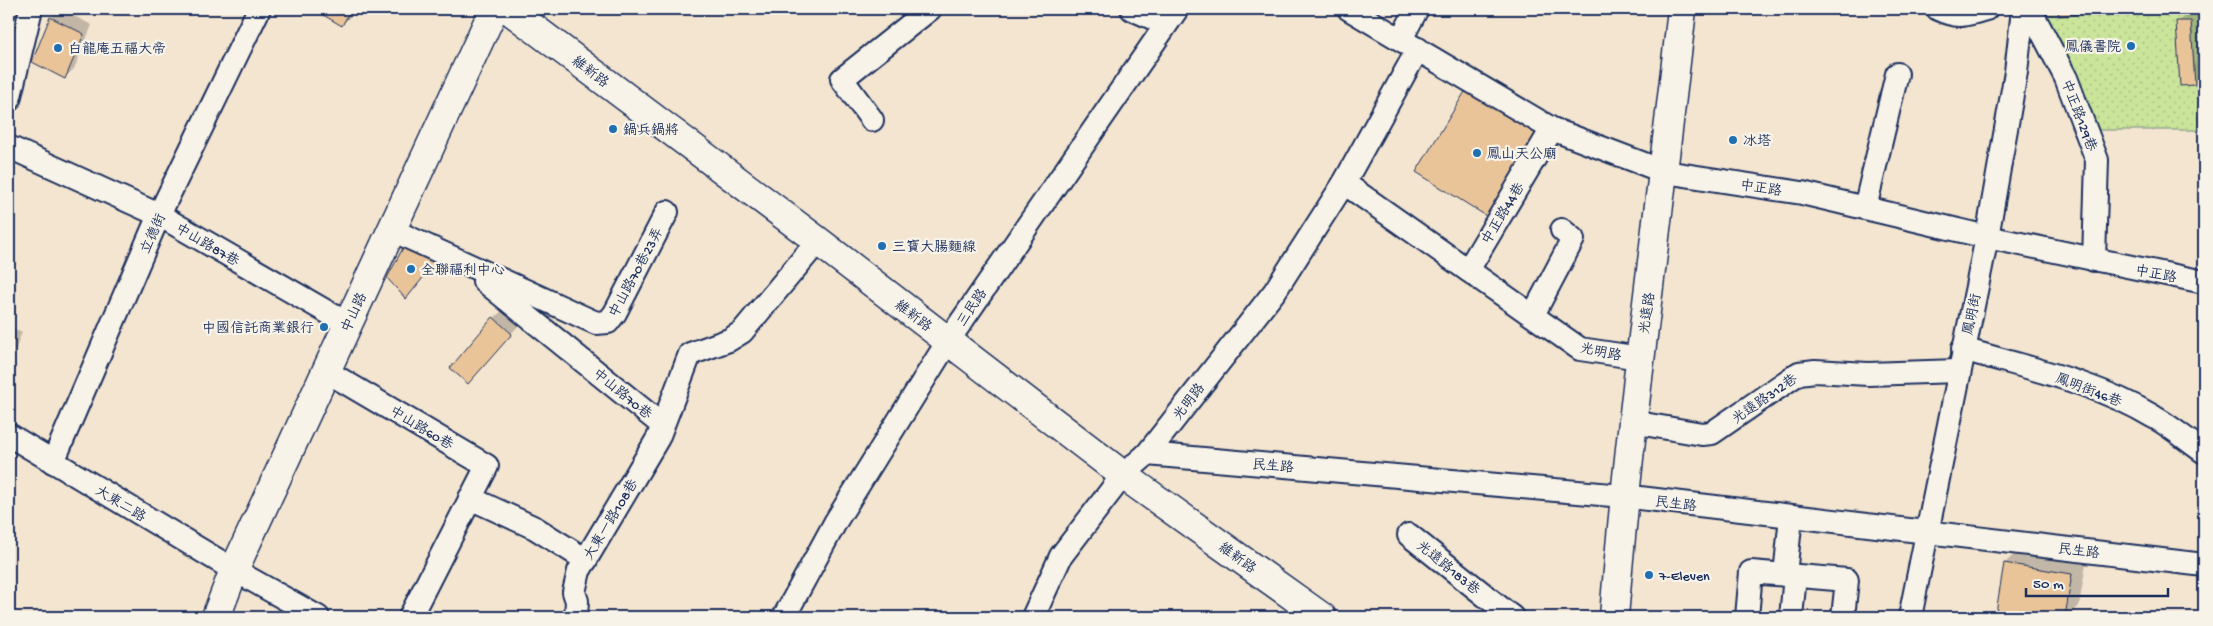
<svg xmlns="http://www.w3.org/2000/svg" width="2213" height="626" viewBox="0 0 2213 626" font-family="'Gochi Hand','LXGW WenKai TC',sans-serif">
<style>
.park{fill:url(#park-dots);stroke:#728a7c}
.shadow{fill:#0003}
.building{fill:#e9c499;stroke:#1b2f5e}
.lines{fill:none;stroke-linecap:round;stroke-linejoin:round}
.minor-casing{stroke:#1b2f5e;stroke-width:26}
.major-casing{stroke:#1b2f5e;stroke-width:31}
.minor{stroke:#f7f3e8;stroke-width:22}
.major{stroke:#f7f3e8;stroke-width:28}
.poi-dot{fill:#1f6fb2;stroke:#f7f3e8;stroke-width:2}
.labels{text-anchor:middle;stroke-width:4.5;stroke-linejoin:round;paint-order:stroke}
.poi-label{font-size:14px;fill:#1b2f5e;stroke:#f7f3e8;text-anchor:start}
.street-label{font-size:14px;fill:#1b2f5e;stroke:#f7f3e8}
</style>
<defs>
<pattern id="park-dots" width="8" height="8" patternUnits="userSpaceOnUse" patternTransform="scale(1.25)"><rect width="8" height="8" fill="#cae49a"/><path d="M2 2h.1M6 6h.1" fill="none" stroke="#adc487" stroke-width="1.8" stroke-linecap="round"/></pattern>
</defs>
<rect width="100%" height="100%" fill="#f3e5d0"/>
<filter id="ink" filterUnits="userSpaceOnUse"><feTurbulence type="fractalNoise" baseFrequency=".02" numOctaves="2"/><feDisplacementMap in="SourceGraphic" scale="10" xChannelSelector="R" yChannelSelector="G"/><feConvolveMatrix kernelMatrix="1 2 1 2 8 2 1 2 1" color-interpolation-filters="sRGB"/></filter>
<g filter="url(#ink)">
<g class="park">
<path d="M 9,9 L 24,9 L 9,67 Z"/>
<path d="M 2176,9 L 2204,9 L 2204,130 L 2096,130 L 2041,15 Z"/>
</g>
<g class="shadow">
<path d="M 60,9 L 92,25 L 74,69 L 65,77 L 51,18 Z"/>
<path d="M 317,9 L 358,9 L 342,25 Z"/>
<path d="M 2059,9 L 2128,9 L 2060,15 Z"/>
<path d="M 2197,15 L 2201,78 L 2195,83 L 2178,22 L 2184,16 Z"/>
<path d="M 1467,90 L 1549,123 L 1499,204 Z"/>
<path d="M 503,310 L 520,324 L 468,382 L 494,318 Z"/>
<path d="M 9,327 L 22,332 L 9,368 Z"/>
<path d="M 2021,548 L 2087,558 L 2079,606 L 2068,617 L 2034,617 L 1998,611 L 2005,563 Z"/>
</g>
<g class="building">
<path d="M 313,9 L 351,9 L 342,26 Z"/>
<path d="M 2058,9 L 2134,9 L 2059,16 Z"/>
<path d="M 2185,9 L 2204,9 L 2204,13 L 2185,14 Z"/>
<path d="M 50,17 L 84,34 L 65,79 L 32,62 Z"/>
<path d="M 2176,21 L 2191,21 L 2195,85 L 2180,86 Z"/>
<path d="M 1466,90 L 1538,135 L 1488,217 L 1416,172 Z"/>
<path d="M 403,248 L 437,260 L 406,299 L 387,278 Z"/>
<path d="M 493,317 L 512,334 L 468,384 L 450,368 Z"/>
<path d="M 2004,563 L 2072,574 L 2065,617 L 2026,617 L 1996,612 Z"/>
</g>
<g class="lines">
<g class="minor-casing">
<g id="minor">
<path d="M 1132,9 L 1166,24"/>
<path d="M 1349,9 L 1552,129 L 1665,172 L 1802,193 L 1987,237 L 2204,282"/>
<path d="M 1938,9 C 1960,19 1964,15 1986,9"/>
<path d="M 2030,9 L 2066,78 L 2097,160 L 2094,260"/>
<path d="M 1401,39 L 1417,9"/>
<path d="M 9,100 L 31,9"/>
<path d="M 872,120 L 842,79 L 930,9"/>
<path d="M 9,147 L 159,215 L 348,324"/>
<path d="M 1344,183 L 1580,349 L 1640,358"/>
<path d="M 1865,208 L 1897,74"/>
<path d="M 392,230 L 596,323 L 608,322 L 615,313 L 667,212"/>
<path d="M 1468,270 L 1552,129"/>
<path d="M 484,281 L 662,425"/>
<path d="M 1533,315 L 1573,239 L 1562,230"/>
<path d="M 1963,349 C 2027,368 2096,382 2154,417 C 2172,427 2188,441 2204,452"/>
<path d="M 326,371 L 487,466 L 410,617"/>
<path d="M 1632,422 L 1702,434 L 1712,433 L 1799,373 L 1815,371 L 1868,374 L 1958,371"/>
<path d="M 9,435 L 234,570 L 318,617"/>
<path d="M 1147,454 L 1623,496 L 2204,565"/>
<path d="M 53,462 L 159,215 L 259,9"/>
<path d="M 470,498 L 535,528 L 586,560"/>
<path d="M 1409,535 L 1512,617"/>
<path d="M 1785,575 L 1791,516"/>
<path d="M 576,617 L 577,601 L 574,592 L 579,571 L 658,438 L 690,354 L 729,340 L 742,332 L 818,241"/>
<path d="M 784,617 L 836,521 L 948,341 L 1177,9"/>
<path d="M 1033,617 L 1061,556 L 1123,475 L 1147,454 L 1275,291 L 1344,183 L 1418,49"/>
<path d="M 1747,617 L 1751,572 L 1847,580 L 1843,617"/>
<path d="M 1791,617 L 1795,576"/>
<path d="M 1910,617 L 1987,237 L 2016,72 L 2023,9"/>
</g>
</g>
<g class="major-casing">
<g id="major">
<path d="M 508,9 L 818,241 L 1123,475 L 1322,617"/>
<path d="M 216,617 L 234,570 L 494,9"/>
<path d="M 1614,617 C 1630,414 1660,212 1682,9"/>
</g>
</g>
<use href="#minor" class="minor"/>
<use href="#major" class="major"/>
</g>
</g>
<g class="poi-dot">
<circle cx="2131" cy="46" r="5"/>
<circle cx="58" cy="48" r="5"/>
<circle cx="613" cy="129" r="5"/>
<circle cx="1733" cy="140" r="5"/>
<circle cx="1477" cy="153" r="5"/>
<circle cx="882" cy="246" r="5"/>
<circle cx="411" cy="269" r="5"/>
<circle cx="324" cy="327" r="5"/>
<circle cx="1649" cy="575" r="5"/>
</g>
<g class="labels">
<g class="poi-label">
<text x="2121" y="51" text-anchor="end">鳳儀書院</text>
<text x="68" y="53">白龍庵五福大帝</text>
<text x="623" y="134">鍋兵鍋將</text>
<text x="1743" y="145">冰塔</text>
<text x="1487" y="158">鳳山天公廟</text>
<text x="892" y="251">三寶大腸麵線</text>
<text x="421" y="274">全聯福利中心</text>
<text x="314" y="332" text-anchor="end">中國信託商業銀行</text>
<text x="1659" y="580">7-Eleven</text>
</g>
<g class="street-label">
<text transform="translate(591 71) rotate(37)" y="5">維新路</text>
<text transform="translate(2080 115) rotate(69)" y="5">中正路129巷</text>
<text transform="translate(1761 187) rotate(9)" y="5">中正路</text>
<text transform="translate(1502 213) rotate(-59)" y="5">中正路44巷</text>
<text transform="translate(152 233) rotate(-66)" y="5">立德街</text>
<text transform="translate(208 244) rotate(30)" y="5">中山路87巷</text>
<text transform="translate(635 272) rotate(-62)" y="5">中山路70巷23弄</text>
<text transform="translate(2156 273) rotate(11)" y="5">中正路</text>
<text transform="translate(971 307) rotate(-56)" y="5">三民路</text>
<text transform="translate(353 312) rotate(-65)" y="5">中山路</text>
<text transform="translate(1646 313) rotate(-82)" y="5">光遠路</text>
<text transform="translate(1971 314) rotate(-78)" y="5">鳳明街</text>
<text transform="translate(914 315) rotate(37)" y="5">維新路</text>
<text transform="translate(1601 351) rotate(12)" y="5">光明路</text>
<text transform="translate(2089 389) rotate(21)" y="5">鳳明街46巷</text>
<text transform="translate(623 393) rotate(39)" y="5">中山路70巷</text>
<text transform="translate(1764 398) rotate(-35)" y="5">光遠路312巷</text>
<text transform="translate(1188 401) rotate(-52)" y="5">光明路</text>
<text transform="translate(422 427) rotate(31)" y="5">中山路60巷</text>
<text transform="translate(1273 465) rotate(5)" y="5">民生路</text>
<text transform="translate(121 503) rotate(31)" y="5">大東二路</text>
<text transform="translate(1676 503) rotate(7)" y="5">民生路</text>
<text transform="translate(610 519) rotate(-59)" y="5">大東一路108巷</text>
<text transform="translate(2079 550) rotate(7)" y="5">民生路</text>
<text transform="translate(1238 557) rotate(36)" y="5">維新路</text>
<text transform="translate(1449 567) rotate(39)" y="5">光遠路183巷</text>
</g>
</g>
<rect width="2213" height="626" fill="none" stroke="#f7f3e8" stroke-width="30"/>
<rect x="15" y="15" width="2183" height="596" fill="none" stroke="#1b2f5e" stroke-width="2" filter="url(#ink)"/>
<path d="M2026 588v8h142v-8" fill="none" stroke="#1b2f5e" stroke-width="2.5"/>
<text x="2033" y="588" font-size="15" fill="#1b2f5e" stroke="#f7f3e8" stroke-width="4" paint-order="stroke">50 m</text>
</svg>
